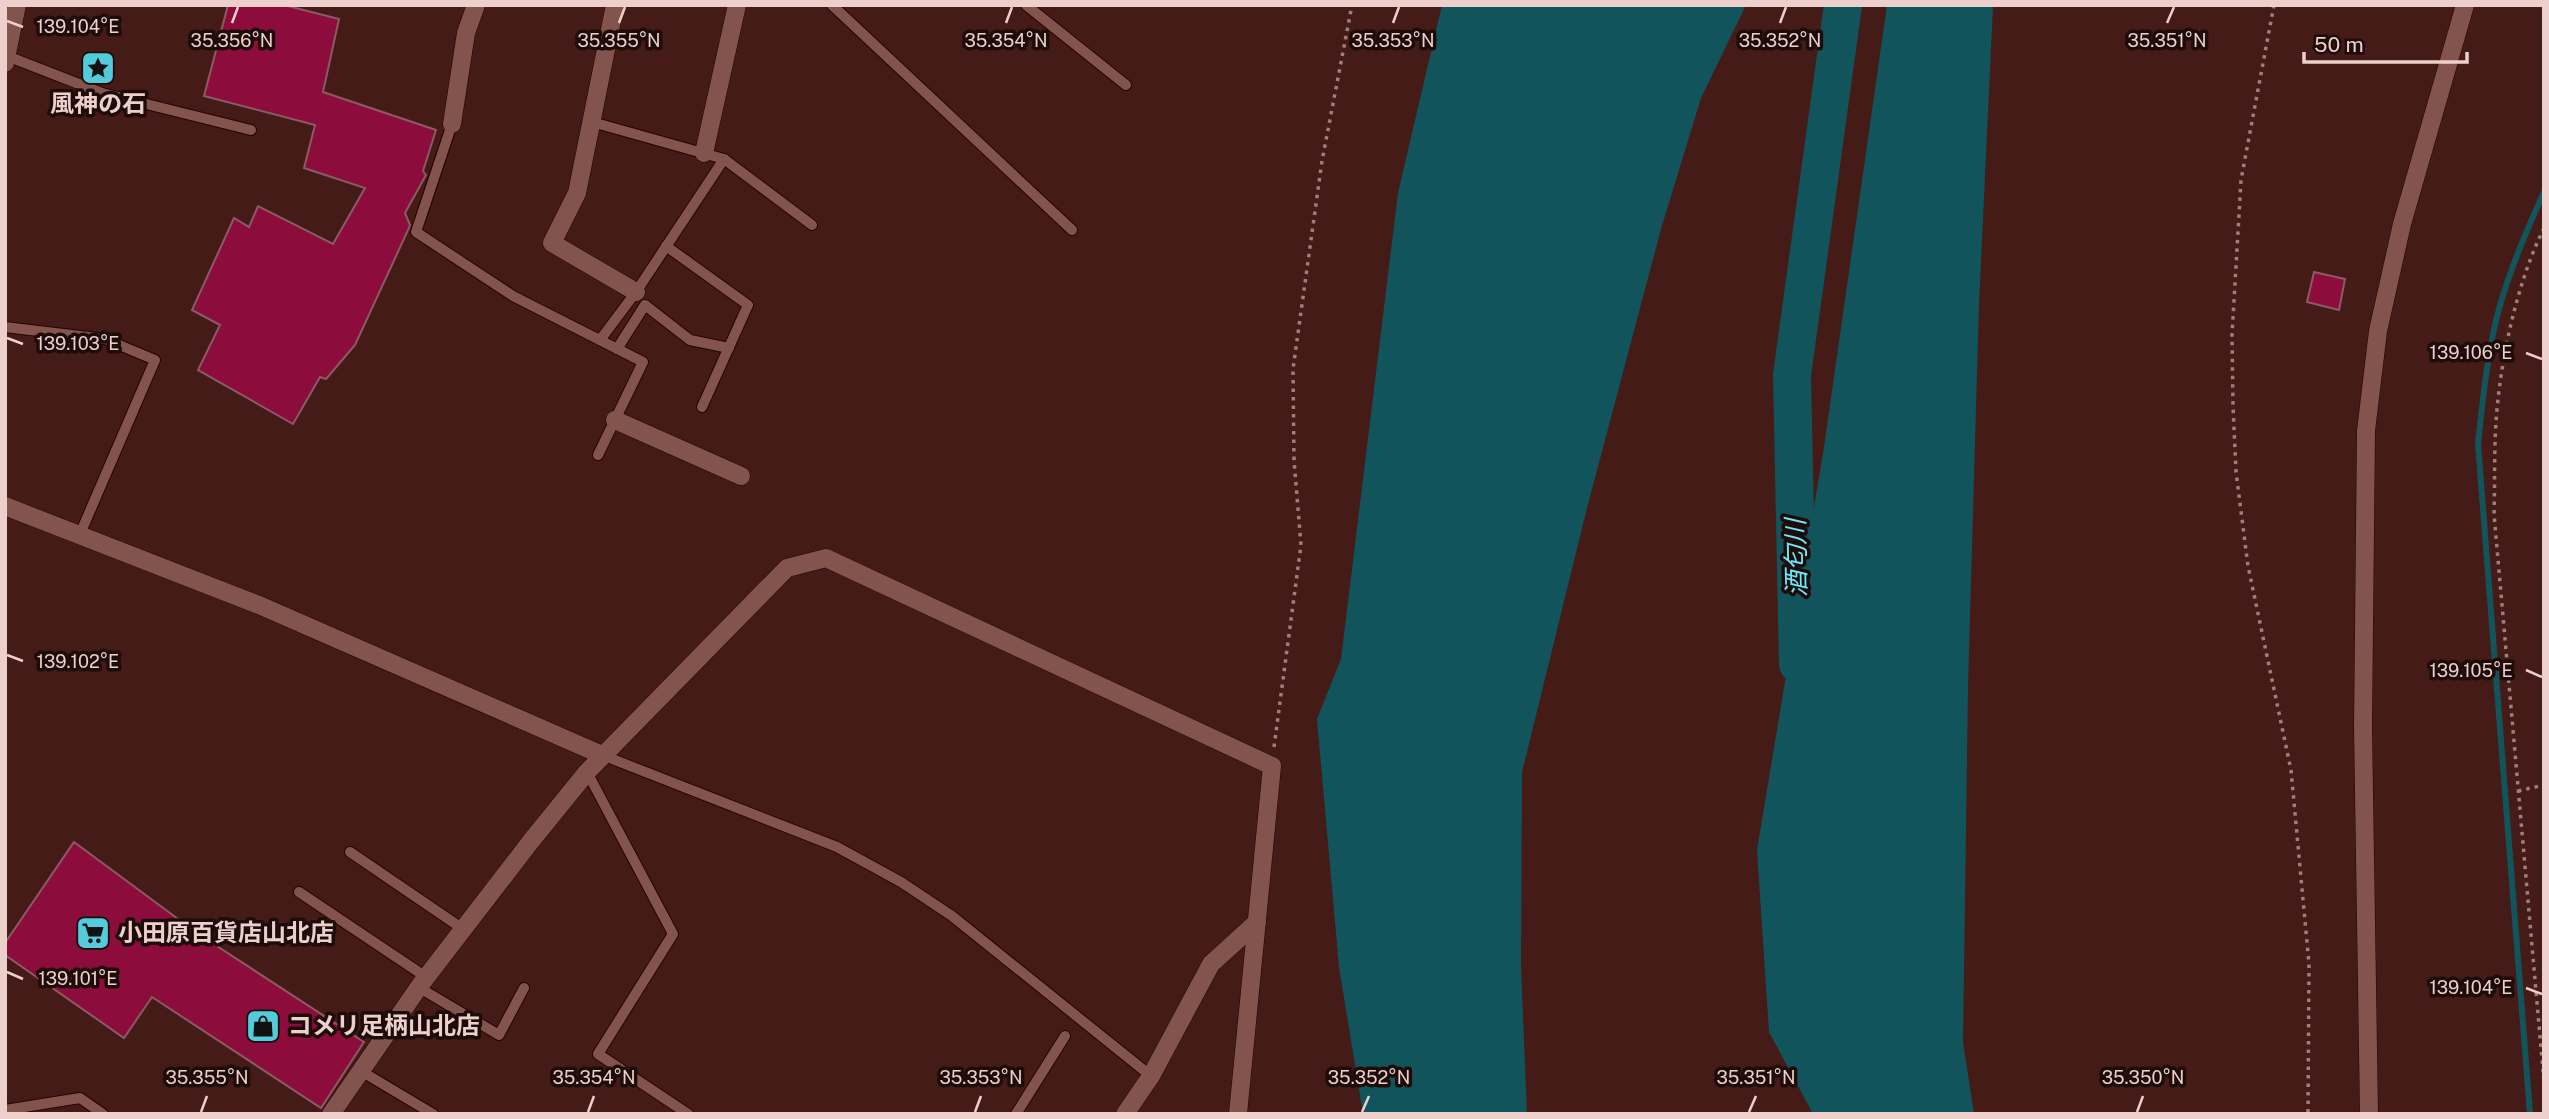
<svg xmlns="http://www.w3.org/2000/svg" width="2549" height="1119" viewBox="0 0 2549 1119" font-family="'Public Sans','Noto Sans JP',sans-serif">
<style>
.water{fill:#12545c}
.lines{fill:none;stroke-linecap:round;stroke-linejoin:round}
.stream{stroke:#12545c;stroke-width:6}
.river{stroke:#12545c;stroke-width:38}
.building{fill:#8c0c3c;stroke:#8b5b64;stroke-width:2}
.service-casing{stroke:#280302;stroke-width:12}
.minor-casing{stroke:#280302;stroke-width:19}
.tertiary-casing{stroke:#280302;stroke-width:19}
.secondary-casing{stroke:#280302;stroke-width:19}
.path{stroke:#a17e7a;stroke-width:3.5;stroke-dasharray:3.5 5;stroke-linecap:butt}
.service{stroke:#83544d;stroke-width:10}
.minor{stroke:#83544d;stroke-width:18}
.tertiary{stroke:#83544d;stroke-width:18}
.secondary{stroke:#83544d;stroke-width:18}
.ticks{fill:none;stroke:#edd0cc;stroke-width:2.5}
.labels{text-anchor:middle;stroke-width:7;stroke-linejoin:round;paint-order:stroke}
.poi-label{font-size:24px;font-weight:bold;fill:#edd0cc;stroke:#1e0c0a;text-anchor:start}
.water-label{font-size:26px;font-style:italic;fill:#6be8f9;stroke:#1e0c0a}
.ticks-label{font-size:18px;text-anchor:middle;fill:#edd0cc;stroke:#1e0c0a;stroke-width:7;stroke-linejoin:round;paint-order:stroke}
</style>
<rect width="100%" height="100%" fill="#441b17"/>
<g class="water">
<path d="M 1442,5 L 1746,5 L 1701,98 L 1661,229 L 1587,508 L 1522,772 L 1521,967 L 1527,1114 L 1363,1114 L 1339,967 L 1317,719 L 1341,659 L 1398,193 Z"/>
<path d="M 1887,5 L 1993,5 L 1979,304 L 1968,686 L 1963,1042 L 1974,1114 L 1813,1114 L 1769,1032 L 1757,850 L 1824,447 Z"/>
</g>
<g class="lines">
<path class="stream" d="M 2530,1114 L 2478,444 C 2483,399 2487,353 2499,309 C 2510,269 2527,230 2544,192"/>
<path class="river" d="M 1798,664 L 1792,375 L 1843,5"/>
</g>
<g class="building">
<path d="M 228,5 L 284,5 L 339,19 L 323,92 L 436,130 L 423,171 L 426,175 L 405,213 L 410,225 L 409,228 L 355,345 L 326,379 L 320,377 L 293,424 L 198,370 L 220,325 L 192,310 L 234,218 L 249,227 L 258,206 L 333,244 L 365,188 L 304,168 L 315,125 L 204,96 Z"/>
<path d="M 2314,272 L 2345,279 L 2339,310 L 2307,302 Z"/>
<path d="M 74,842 L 197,933 L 364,1042 L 321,1108 L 152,997 L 124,1038 L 5,955 L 5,943 Z"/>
</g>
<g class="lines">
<g class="service-casing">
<g id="service">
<path d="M 832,5 L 1072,230"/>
<path d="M 1026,5 L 1126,85"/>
<path d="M 7,56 L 102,93 L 251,130"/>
<path d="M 592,122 L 724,159 L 812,225"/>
<path d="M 452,124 L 416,232 L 513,296 L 643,362 L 598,455"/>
<path d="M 666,246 L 748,305 L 702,407"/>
<path d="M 5,327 L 105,339 L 155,360 L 80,534"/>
<path d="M 600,340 L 636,292 L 724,159"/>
<path d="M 617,349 L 645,305 L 690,340 L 729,348"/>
<path d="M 602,755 L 837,847 L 901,882 L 952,916 L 1151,1076"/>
<path d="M 587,772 L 673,934 L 598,1054 L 688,1114"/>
<path d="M 350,852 L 463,929"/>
<path d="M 299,892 L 426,977"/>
<path d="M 418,987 L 499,1035 L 524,988"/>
<path d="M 361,1071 L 433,1114"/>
<path d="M 5,1110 L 80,1098 L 103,1114"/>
<path d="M 1016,1114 L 1065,1036"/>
</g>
</g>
<g class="minor-casing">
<g id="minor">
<path d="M 615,5 L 577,193 L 552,243 L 636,292"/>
<path d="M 452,124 L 466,33 L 476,5"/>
<path d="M 704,153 L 737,5"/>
<path d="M 615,420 L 741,476"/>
<path d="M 5,506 L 259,605 L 602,755"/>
<path d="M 331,1114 L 421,984 L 531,841 L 587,772 L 787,568 L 826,558 L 1272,766 L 1238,1114"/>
<path d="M 1125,1114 L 1151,1076 L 1211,964 L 1257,922"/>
</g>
</g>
<g class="tertiary-casing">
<path id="tertiary" d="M 2369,1114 L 2363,727 L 2366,431 L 2378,331 L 2402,224 L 2465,5"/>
</g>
<g class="secondary-casing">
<path id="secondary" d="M 5,63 L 17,5"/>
</g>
<g class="path">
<path d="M 2274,5 L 2241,180 L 2232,335 L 2233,406 L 2236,472 L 2248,566 L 2291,770 L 2309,964 L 2308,1114"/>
<path d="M 2544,228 C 2517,282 2500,361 2496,422 C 2494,452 2495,483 2494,514 L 2544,1082"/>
<path d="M 1274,747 L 1301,545 L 1294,460 L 1293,369 L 1322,161 L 1352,5"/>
<path d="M 2518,791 L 2544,785"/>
</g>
<use href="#service" class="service"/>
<use href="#minor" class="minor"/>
<use href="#tertiary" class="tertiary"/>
<use href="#secondary" class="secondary"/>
</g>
<path class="ticks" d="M 7,21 L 23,27M 232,23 L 238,7M 619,23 L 625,7M 1006,23 L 1012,7M 1393,23 L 1399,7M 1780,23 L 1786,7M 2167,23 L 2174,7M 7,338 L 23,344M 2526,353 L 2542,359M 7,655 L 23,661M 2526,670 L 2542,677M 7,972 L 23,979M 2526,988 L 2542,994M 201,1112 L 207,1096M 588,1112 L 594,1096M 975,1112 L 981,1096M 1362,1112 L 1369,1096M 1749,1112 L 1756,1096M 2137,1112 L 2143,1096"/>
<defs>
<g id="sight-square" transform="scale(1.75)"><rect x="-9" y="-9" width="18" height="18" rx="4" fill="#53cbdb" stroke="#1e0c0a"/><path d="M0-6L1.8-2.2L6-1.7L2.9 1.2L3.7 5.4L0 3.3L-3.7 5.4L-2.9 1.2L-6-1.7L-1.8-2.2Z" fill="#111"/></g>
<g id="supermarket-square" transform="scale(1.75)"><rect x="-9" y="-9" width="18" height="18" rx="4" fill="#53cbdb" stroke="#1e0c0a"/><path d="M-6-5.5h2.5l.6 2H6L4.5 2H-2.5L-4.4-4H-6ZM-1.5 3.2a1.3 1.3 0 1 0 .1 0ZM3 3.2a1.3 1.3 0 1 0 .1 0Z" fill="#111"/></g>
<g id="shop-square" transform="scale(1.75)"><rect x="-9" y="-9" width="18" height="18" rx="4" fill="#53cbdb" stroke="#1e0c0a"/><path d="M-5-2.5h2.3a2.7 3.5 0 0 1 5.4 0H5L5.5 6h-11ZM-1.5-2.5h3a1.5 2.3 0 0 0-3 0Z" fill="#111"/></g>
</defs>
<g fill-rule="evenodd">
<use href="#sight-square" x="98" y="68"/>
<use href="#supermarket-square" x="93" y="933"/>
<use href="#shop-square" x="263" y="1026"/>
</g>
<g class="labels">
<g class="poi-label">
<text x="98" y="112" text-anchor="middle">風神の石</text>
<text x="118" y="941">小田原百貨店山北店</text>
<text x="288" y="1034">コメリ足柄山北店</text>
</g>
<g class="water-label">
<text transform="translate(1796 558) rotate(-91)" y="9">酒匂川</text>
</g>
</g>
<g class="ticks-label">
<text x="78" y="33">139.104°E</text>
<text x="232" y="47">35.356°N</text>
<text x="619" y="47">35.355°N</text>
<text x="1006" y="47">35.354°N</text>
<text x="1393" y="47">35.353°N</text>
<text x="1780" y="47">35.352°N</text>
<text x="2167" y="47">35.351°N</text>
<text x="78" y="350">139.103°E</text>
<text x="2471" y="359">139.106°E</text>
<text x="78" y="668">139.102°E</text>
<text x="2471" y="677">139.105°E</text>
<text x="78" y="985">139.101°E</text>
<text x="2471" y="994">139.104°E</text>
<text x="207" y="1084">35.355°N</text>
<text x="594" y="1084">35.354°N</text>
<text x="981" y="1084">35.353°N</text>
<text x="1369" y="1084">35.352°N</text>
<text x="1756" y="1084">35.351°N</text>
<text x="2143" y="1084">35.350°N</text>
</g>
<rect width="2549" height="1119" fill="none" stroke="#edd0cc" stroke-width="14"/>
<path d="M2304 52v10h163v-10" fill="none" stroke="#edd0cc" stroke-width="3.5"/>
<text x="2314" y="52" font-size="21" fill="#edd0cc" stroke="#1e0c0a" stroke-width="5" paint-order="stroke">50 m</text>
</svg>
